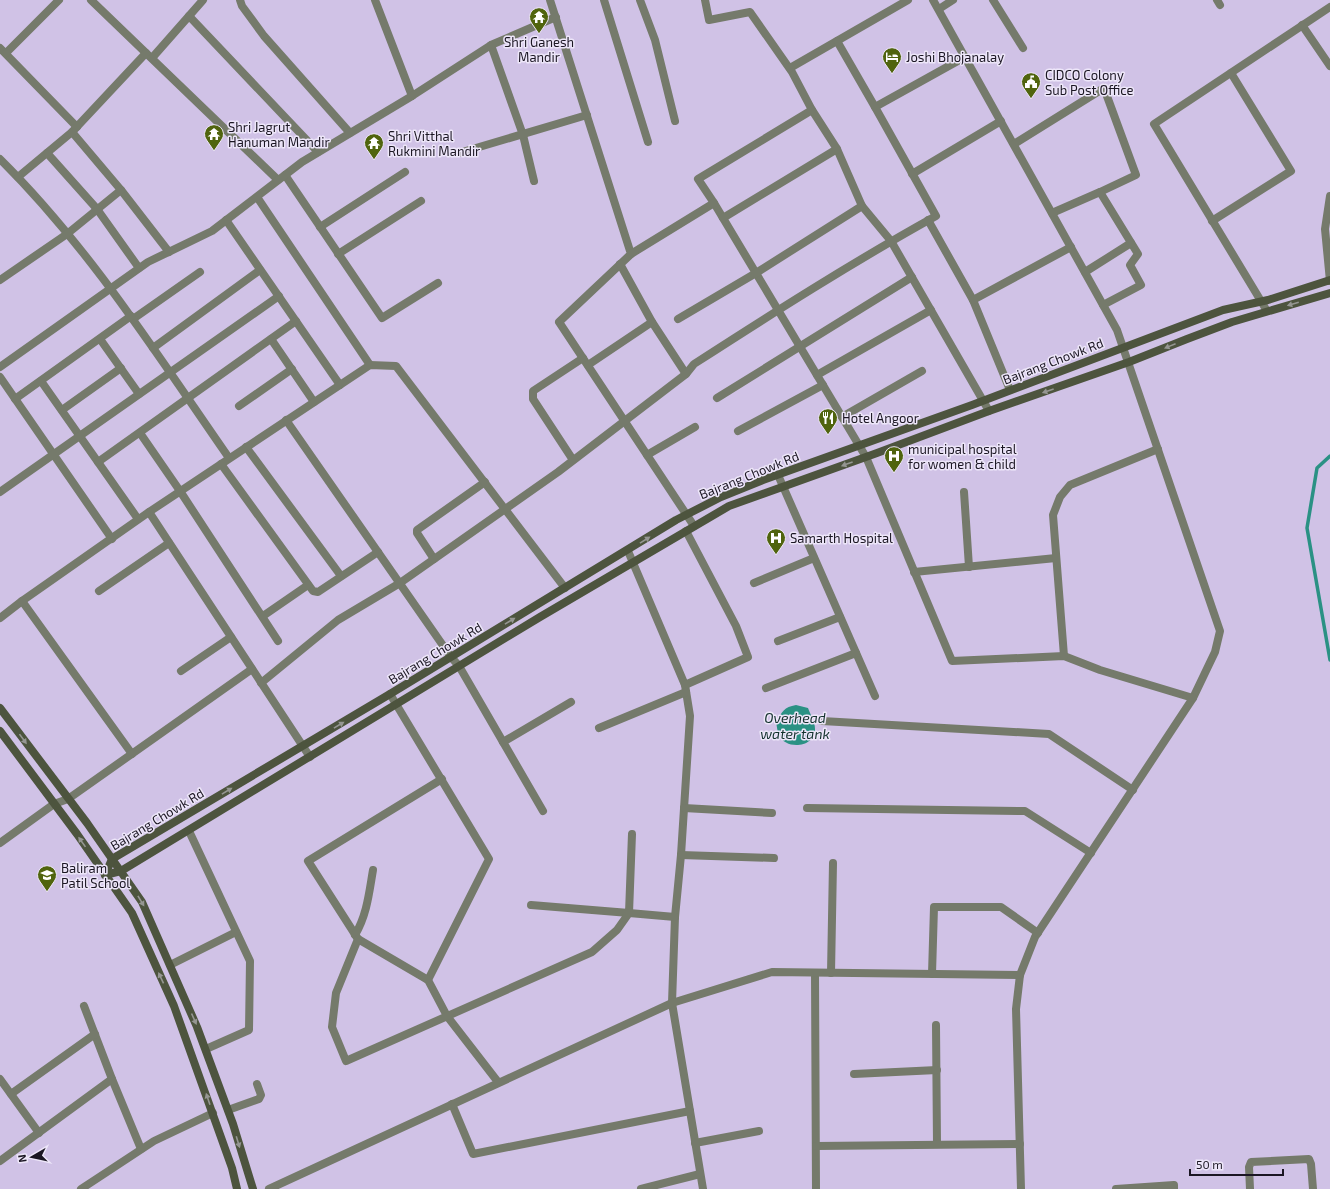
<svg xmlns="http://www.w3.org/2000/svg" width="1330" height="1189" viewBox="0 0 1330 1189" font-family="'Exo 2',sans-serif">
<style>
.water{fill:#2a9184}
.lines{fill:none;stroke-linecap:round;stroke-linejoin:round}
.stream{stroke:#2a9184;stroke-width:3.5}
.street{stroke:#757a6b;stroke-width:8}
.secondary{stroke:#4d543e;stroke-width:8}
.oneway{fill:#959692}
.labels{text-anchor:middle;stroke-width:3;stroke-linejoin:round;paint-order:stroke}
.poi-label{font-size:13px;fill:#1b1623;stroke:#ede6f9;text-anchor:start}
.street-label{font-size:13px;fill:#1b1623;stroke:#ede6f9}
.water-label{font-size:14px;font-style:italic;fill:#13312d;stroke:#ede6f9}
</style>
<rect width="100%" height="100%" fill="#d0c2e6"/>
<path class="water" d="M 796,705 L 808,708 C 810,714 815,722 815,729 C 816,747 786,751 779,735 C 777,731 777,726 776,722 C 782,712 784,707 796,705 Z"/>
<g class="lines">
<path class="stream" d="M 1330,456 L 1317,468 L 1307,528 L 1330,660"/>
<g class="street">
<path d="M 91,0 L 278,180"/>
<path d="M 240,0 L 242,6 L 264,36 L 350,133"/>
<path d="M 375,0 L 412,96"/>
<path d="M 550,0 L 631,254 L 559,322 L 694,526"/>
<path d="M 604,0 L 648,142"/>
<path d="M 640,0 L 655,40 L 675,121"/>
<path d="M 705,0 L 709,20 L 750,12 L 792,72 L 812,110 L 837,149 L 862,206 L 891,241 L 989,411"/>
<path d="M 933,0 L 1117,330 L 1220,631 L 1215,652 L 1193,698 L 1035,937 L 1020,975 L 1016,1009 L 1021,1189"/>
<path d="M 993,0 L 1023,48"/>
<path d="M 1217,0 L 1220,5"/>
<path d="M 939,9 L 953,0"/>
<path d="M 189,16 L 318,152"/>
<path d="M 1302,25 L 1330,66"/>
<path d="M 491,45 L 523,135 L 534,181"/>
<path d="M 0,48 L 77,127"/>
<path d="M 6,53 L 59,0"/>
<path d="M 152,58 L 203,0"/>
<path d="M 790,68 L 908,0"/>
<path d="M 875,107 L 965,57"/>
<path d="M 812,110 L 698,179 L 714,203 L 866,457 L 952,661 L 1064,656 L 1100,670 L 1193,698"/>
<path d="M 72,132 L 121,190 L 169,252"/>
<path d="M 1014,144 L 1104,88 L 1136,175 L 1100,192"/>
<path d="M 47,153 L 97,209 L 139,268"/>
<path d="M 459,153 L 587,115"/>
<path d="M 0,159 C 89,247 158,356 229,458"/>
<path d="M 912,174 L 1001,121"/>
<path d="M 285,175 L 382,318 L 438,283"/>
<path d="M 18,177 L 72,132 L 146,53"/>
<path d="M 1330,196 L 1325,229 L 1330,281"/>
<path d="M 257,197 L 370,365"/>
<path d="M 1052,213 L 1100,192 L 1138,254 L 1130,265 L 1141,285 L 1103,305"/>
<path d="M 723,218 L 837,149"/>
<path d="M 226,220 L 340,385"/>
<path d="M 928,220 L 973,300 L 1010,390"/>
<path d="M 1212,221 L 1291,171 L 1231,73"/>
<path d="M 320,227 L 405,172"/>
<path d="M 338,254 L 421,201"/>
<path d="M 631,254 L 714,203"/>
<path d="M 620,264 L 652,322 L 686,374"/>
<path d="M 1085,272 L 1131,243"/>
<path d="M 0,280 L 67,234 L 121,190"/>
<path d="M 973,300 L 1071,247"/>
<path d="M 1267,311 L 1154,124 L 1330,7"/>
<path d="M 133,319 L 200,272"/>
<path d="M 678,319 L 756,273 L 862,206"/>
<path d="M 100,339 L 139,394"/>
<path d="M 271,339 L 314,402"/>
<path d="M 153,348 L 260,270"/>
<path d="M 588,365 L 652,322"/>
<path d="M 0,367 L 148,262 L 212,231 L 302,162 L 412,96 L 491,45 L 556,17"/>
<path d="M 817,375 L 931,310"/>
<path d="M 0,377 L 112,539"/>
<path d="M 41,381 L 138,519"/>
<path d="M 717,398 L 912,277"/>
<path d="M 15,399 L 131,316"/>
<path d="M 239,406 L 292,369"/>
<path d="M 62,410 L 121,368"/>
<path d="M 842,417 L 922,371"/>
<path d="M 286,420 L 451,657 L 459,666 L 543,811"/>
<path d="M 738,431 L 823,385"/>
<path d="M 140,433 L 180,491 L 278,641"/>
<path d="M 246,447 L 341,576"/>
<path d="M 647,455 L 695,427"/>
<path d="M 573,460 L 533,399 L 533,391 L 583,358"/>
<path d="M 98,462 L 296,321"/>
<path d="M 221,464 L 313,591 L 318,592 L 378,552"/>
<path d="M 778,475 L 875,696"/>
<path d="M 0,492 L 279,296"/>
<path d="M 964,492 L 969,567"/>
<path d="M 149,512 L 310,757"/>
<path d="M 628,551 L 685,685 L 690,716 L 681,855 L 675,917 L 672,1003 L 703,1189"/>
<path d="M 434,559 L 417,533 L 417,530 L 485,482"/>
<path d="M 914,572 L 1056,558"/>
<path d="M 754,583 L 814,558"/>
<path d="M 99,591 L 169,543"/>
<path d="M 22,601 L 132,754"/>
<path d="M 263,616 L 308,585"/>
<path d="M 0,618 L 22,601 L 149,512 L 370,365 L 396,366 L 565,588"/>
<path d="M 778,641 L 840,617"/>
<path d="M 1064,656 L 1053,515 L 1060,497 L 1070,485 L 1158,449"/>
<path d="M 181,671 L 231,637"/>
<path d="M 261,683 L 338,620 L 400,583 L 558,472 L 686,374 L 694,364 C 773,313 853,262 936,216 L 875,107 L 837,41"/>
<path d="M 685,685 L 748,657 L 736,626 L 686,531"/>
<path d="M 766,688 L 856,653"/>
<path d="M 390,694 L 489,859 L 428,980"/>
<path d="M 822,721 L 1049,734 L 1133,790"/>
<path d="M 599,728 L 686,692"/>
<path d="M 503,742 L 571,702"/>
<path d="M 442,779 L 308,861 L 358,939 L 428,980 L 447,1016 L 498,1082"/>
<path d="M 684,808 L 772,813"/>
<path d="M 807,808 L 1025,811 L 1091,853"/>
<path d="M 189,831 L 250,961 L 249,1030 L 206,1049"/>
<path d="M 0,843 L 54,804 L 68,799 L 252,669"/>
<path d="M 681,855 L 774,858"/>
<path d="M 531,905 L 629,913 L 632,834"/>
<path d="M 355,935 C 367,915 369,893 373,870"/>
<path d="M 358,939 L 336,993 L 332,1027 L 346,1061 L 592,952 L 617,930 L 629,913 L 675,917"/>
<path d="M 170,965 L 236,932"/>
<path d="M 815,973 L 816,1189"/>
<path d="M 831,973 L 833,863"/>
<path d="M 932,974 L 934,907 L 1001,907 L 1038,933"/>
<path d="M 84,1006 L 112,1079"/>
<path d="M 936,1025 L 937,1144"/>
<path d="M 854,1074 L 937,1070"/>
<path d="M 0,1079 L 39,1133"/>
<path d="M 11,1094 L 95,1034"/>
<path d="M 452,1104 L 473,1154 L 690,1111"/>
<path d="M 228,1110 L 259,1099 L 261,1095 L 257,1084"/>
<path d="M 695,1143 L 759,1131"/>
<path d="M 816,1146 L 1020,1144"/>
<path d="M 0,1161 L 112,1079 L 141,1149"/>
<path d="M 81,1189 L 154,1141 L 213,1113"/>
<path d="M 269,1189 L 672,1003 L 772,972 L 1020,975"/>
<path d="M 641,1189 L 700,1174"/>
<path d="M 1116,1189 L 1174,1185 L 1174,1189"/>
<path d="M 1250,1189 L 1249,1167 L 1251,1162 L 1309,1159 L 1311,1164 L 1313,1189"/>
</g>
<g class="secondary">
<path d="M 0,708 L 87,823 L 142,902 L 197,1027 L 233,1124 L 253,1189"/>
<path d="M 0,731 L 77,834 L 132,913 L 174,1006 L 232,1168 L 237,1189"/>
<path d="M 105,875 L 112,859 L 390,694 L 676,520 L 721,497 L 763,480 L 972,405 L 1223,310 L 1268,300 L 1330,280"/>
<path d="M 105,875 L 121,871 L 540,617 L 729,506 L 877,453 L 989,411 L 1129,362 L 1187,339 L 1232,322 L 1330,293"/>
</g>
</g>
<defs><path id="oneway-solid" d="M-6-.8H1V-3.2L6.5 0L1 3.2V.8H-6Z"/></defs>
<g class="oneway">
<use href="#oneway-solid" transform="translate(1293 304) rotate(164)"/>
<use href="#oneway-solid" transform="translate(1170 346) rotate(158)"/>
<use href="#oneway-solid" transform="translate(1048 391) rotate(161)"/>
<use href="#oneway-solid" transform="translate(847 464) rotate(160)"/>
<use href="#oneway-solid" transform="translate(645 540) rotate(-32)"/>
<use href="#oneway-solid" transform="translate(510 621) rotate(-31)"/>
<use href="#oneway-solid" transform="translate(339 725) rotate(-31)"/>
<use href="#oneway-solid" transform="translate(23 739) rotate(54)"/>
<use href="#oneway-solid" transform="translate(227 791) rotate(-31)"/>
<use href="#oneway-solid" transform="translate(82 842) rotate(-125)"/>
<use href="#oneway-solid" transform="translate(141 901) rotate(59)"/>
<use href="#oneway-solid" transform="translate(161 978) rotate(-115)"/>
<use href="#oneway-solid" transform="translate(194 1019) rotate(66)"/>
<use href="#oneway-solid" transform="translate(208 1099) rotate(-109)"/>
<use href="#oneway-solid" transform="translate(238 1142) rotate(73)"/>
</g>
<defs>
<g id="temple-pin" transform="scale(1)"><path d="M0 17L-7.5 6A9.5 9.5 0 1 1 7.5 6Z" fill="#50640e" stroke="#ede6f9"/><path d="M0-6L5-2H3V0L6.5 2.5H4V6H1.5V3h-3V6H-4V2.5H-6.5L-3 0V-2H-5Z" fill="#fff"/></g>
<g id="hotel-pin" transform="scale(1)"><path d="M0 17L-7.5 6A9.5 9.5 0 1 1 7.5 6Z" fill="#50640e" stroke="#ede6f9"/><path d="M-6-4.5h1.5V1H6V5H4.5V3h-9V5H-6ZM-4 0a1.8 1.8 0 1 1 3.6 0ZM.5 0V-2.5h3Q6-2.5 6 0Z" fill="#fff"/></g>
<g id="civic-pin" transform="scale(1)"><path d="M0 17L-7.5 6A9.5 9.5 0 1 1 7.5 6Z" fill="#50640e" stroke="#ede6f9"/><path d="M-.6-6.5H3V-4.5H.6V-3L4-1V1h2V6H-6V1h2V-1L-.6-3ZM-1.2 2.5V6h2.4V2.5Z" fill="#fff"/></g>
<g id="restaurant-pin" transform="scale(1)"><path d="M0 17L-7.5 6A9.5 9.5 0 1 1 7.5 6Z" fill="#50640e" stroke="#ede6f9"/><path d="M-5-6h1v4h1v-4h1v4h1v-4h1v5L-1.5 .5V6h-2V.5L-5-1ZM5-6V6H3V1.5H1.5Q1.5-4 5-6Z" fill="#fff"/></g>
<g id="hospital-pin" transform="scale(1)"><path d="M0 17L-7.5 6A9.5 9.5 0 1 1 7.5 6Z" fill="#50640e" stroke="#ede6f9"/><path d="M-5-5h3v3.5h4V-5h3V5h-3V1.5h-4V5h-3Z" fill="#fff"/></g>
<g id="school-pin" transform="scale(1)"><path d="M0 17L-7.5 6A9.5 9.5 0 1 1 7.5 6Z" fill="#50640e" stroke="#ede6f9"/><path d="M0-5L7-2L0 1L-7-2ZM-4 1L0 2.5L4 1V4Q0 6-4 4Z" fill="#fff"/></g>
</defs>
<g fill-rule="evenodd">
<use href="#temple-pin" x="539" y="17"/>
<use href="#hotel-pin" x="892" y="57"/>
<use href="#civic-pin" x="1031" y="82"/>
<use href="#temple-pin" x="214" y="134"/>
<use href="#temple-pin" x="374" y="143"/>
<use href="#restaurant-pin" x="828" y="418"/>
<use href="#hospital-pin" x="894" y="456"/>
<use href="#hospital-pin" x="776" y="538"/>
<use href="#school-pin" x="47" y="875"/>
</g>
<g class="labels">
<g class="poi-label">
<text x="539" y="47" text-anchor="middle">Shri Ganesh<tspan x="539" dy="15">Mandir</tspan></text>
<text x="906" y="62">Joshi Bhojanalay</text>
<text x="1045" y="80">CIDCO Colony<tspan x="1045" dy="15">Sub Post Office</tspan></text>
<text x="228" y="132">Shri Jagrut<tspan x="228" dy="15">Hanuman Mandir</tspan></text>
<text x="388" y="141">Shri Vitthal<tspan x="388" dy="15">Rukmini Mandir</tspan></text>
<text x="842" y="423">Hotel Angoor</text>
<text x="908" y="454">municipal hospital<tspan x="908" dy="15">for women &amp; child</tspan></text>
<text x="790" y="543">Samarth Hospital</text>
<text x="61" y="873">Baliram<tspan x="61" dy="15">Patil School</tspan></text>
</g>
<g class="street-label">
<text transform="translate(1053 361) rotate(-21)" y="5">Bajrang Chowk Rd</text>
<text transform="translate(749 475) rotate(-22)" y="5">Bajrang Chowk Rd</text>
<text transform="translate(435 653) rotate(-31)" y="5">Bajrang Chowk Rd</text>
<text transform="translate(157 819) rotate(-31)" y="5">Bajrang Chowk Rd</text>
</g>
<g class="water-label">
<text x="795" y="723">Overhead<tspan x="795" dy="16">water tank</tspan></text>
</g>
</g>
<g transform="translate(32 1157) rotate(261)" stroke="#ede6f9" stroke-width="3" paint-order="stroke">
<path d="M0-3L7 15L0 10L-7 15Z" fill="#1b1623"/>
<text y="-6" font-size="11" font-weight="bold" text-anchor="middle" fill="#1b1623">N</text>
</g>
<path d="M1190 1169v6h93v-6" fill="none" stroke="#1b1623" stroke-width="2"/>
<text x="1196" y="1169" font-size="12" fill="#1b1623" stroke="#ede6f9" stroke-width="3" paint-order="stroke">50 m</text>
</svg>
